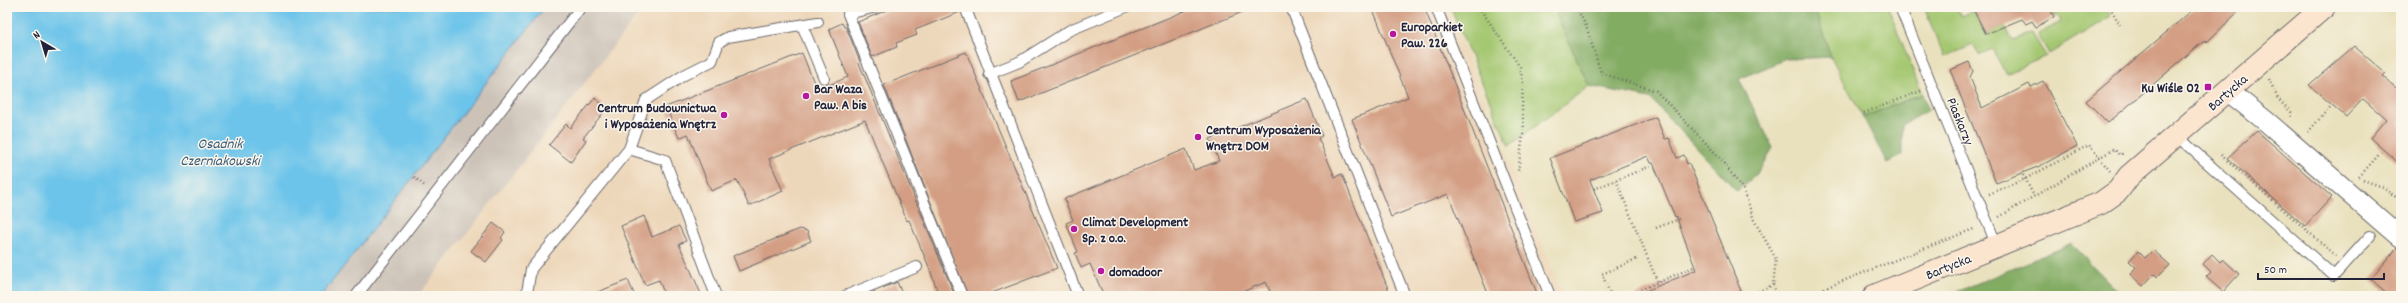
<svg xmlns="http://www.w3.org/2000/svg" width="2408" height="303" viewBox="0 0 2408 303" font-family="Dekko,sans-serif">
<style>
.built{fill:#edd7ba}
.industrial{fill:#ccc2b8}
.green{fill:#a4c771;stroke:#637456}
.forest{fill:#83ac63;stroke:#52674f}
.water{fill:#6dc4ea;stroke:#487392}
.building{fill:#d39e83}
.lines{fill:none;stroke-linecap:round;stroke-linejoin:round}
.lane-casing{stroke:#686568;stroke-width:12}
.street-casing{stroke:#686568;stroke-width:22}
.secondary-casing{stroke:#686568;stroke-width:24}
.path{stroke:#686568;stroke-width:2.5;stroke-dasharray:1 3;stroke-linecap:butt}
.lane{stroke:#fff;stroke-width:10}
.street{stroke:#fff;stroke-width:20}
.secondary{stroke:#fbe5cf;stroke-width:22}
.poi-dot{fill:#b5179e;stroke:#fbf7ec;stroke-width:1.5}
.labels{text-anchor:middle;stroke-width:3;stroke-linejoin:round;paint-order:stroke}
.poi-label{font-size:14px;font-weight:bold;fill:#22223b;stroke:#fbf7ec;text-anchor:start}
.street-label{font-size:14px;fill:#22223b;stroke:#fbf7ec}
.water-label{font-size:15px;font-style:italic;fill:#3c5b78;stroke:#fbf7ec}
</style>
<rect width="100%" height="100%" fill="#fbf7ec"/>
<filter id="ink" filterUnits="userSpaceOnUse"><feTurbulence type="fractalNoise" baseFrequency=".025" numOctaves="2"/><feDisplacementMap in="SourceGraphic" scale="8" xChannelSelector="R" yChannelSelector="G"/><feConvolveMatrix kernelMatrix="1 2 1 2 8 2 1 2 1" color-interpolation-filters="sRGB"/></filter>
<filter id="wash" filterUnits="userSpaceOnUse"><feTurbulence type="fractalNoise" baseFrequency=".012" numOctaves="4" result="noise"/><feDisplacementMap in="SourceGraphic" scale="16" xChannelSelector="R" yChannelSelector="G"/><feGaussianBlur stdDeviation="0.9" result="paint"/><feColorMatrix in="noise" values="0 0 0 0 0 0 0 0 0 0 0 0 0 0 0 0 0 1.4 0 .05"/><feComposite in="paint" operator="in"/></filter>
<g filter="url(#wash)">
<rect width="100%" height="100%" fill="#e9e1bd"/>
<path class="built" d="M 644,7 L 1447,7 L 1563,296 L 418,296 Z"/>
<path class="industrial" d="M 7,7 L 644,7 L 418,296 L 7,296 Z"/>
<g class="green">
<path d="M 1450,7 L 1553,7 L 1589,86 L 1509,146 Z"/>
<path d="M 1814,7 L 1888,7 L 1922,94 L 1863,117 L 1831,57 Z"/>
<path d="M 1924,7 L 1956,7 L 1961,16 L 1973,10 L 1986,34 L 2004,25 L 2013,40 L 2032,33 L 2046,56 L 2006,74 L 1992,49 L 1979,55 L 1973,45 L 1944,57 Z"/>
<path d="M 2049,7 L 2106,7 L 2111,16 L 2049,54 L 2038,34 L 2061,22 L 2058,15 L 2055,17 Z"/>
</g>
<g class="forest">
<path d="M 1553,7 L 1814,7 L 1831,57 L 1786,59 L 1739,79 L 1773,148 L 1756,175 L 1737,191 L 1650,98 L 1589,86 Z"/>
<path d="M 1922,94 L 1929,110 L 1902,125 L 1902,155 L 1887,163 L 1863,117 Z"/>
<path d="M 2071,244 L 2123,296 L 1947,296 Z"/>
</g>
<path class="water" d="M 7,7 L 545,7 L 321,296 L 7,296 Z"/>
<g id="blocks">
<g class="building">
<path d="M 895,7 L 959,7 L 960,12 L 915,30 L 917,35 L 896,43 L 897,47 L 872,57 L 858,22 Z"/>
<path d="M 1195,7 L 1255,7 L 1019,102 L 1011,81 Z"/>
<path d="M 1372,7 L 1424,7 L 1538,296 L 1489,296 L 1448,194 L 1391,217 L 1352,119 L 1408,97 Z"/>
<path d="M 1972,7 L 2059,7 L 2051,11 L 2054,17 L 2036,27 L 2032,21 L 2026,24 L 2022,19 L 1986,34 Z"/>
<path d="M 2196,7 L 2243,7 L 2207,42 L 2205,40 L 2108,123 L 2086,101 Z"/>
<path d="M 842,23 L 844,27 L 846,27 L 860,62 L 859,63 L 955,296 L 939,296 L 929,267 L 909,220 L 907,221 L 865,120 L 769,159 L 783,191 L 749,206 L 737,180 L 711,191 L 688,134 L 679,138 L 666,107 L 802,53 L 817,90 L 848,77 L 829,29 Z"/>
<path d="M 2354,46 L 2385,73 L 2382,76 L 2401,92 L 2401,165 L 2370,138 L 2386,119 L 2363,99 L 2346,117 L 2309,85 Z"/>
<path d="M 966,52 L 1057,268 L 992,293 L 993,296 L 968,296 L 884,85 Z"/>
<path d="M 1969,62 L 1973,71 L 1970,77 L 1982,108 L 2029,84 L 2031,87 L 2043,81 L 2077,146 L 2040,166 L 1996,183 L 1950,70 Z"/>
<path d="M 595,98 L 607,108 L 583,138 L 586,140 L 571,162 L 549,145 L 566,124 L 570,128 Z"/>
<path d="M 1307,99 L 1322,136 L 1318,138 L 1335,177 L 1342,174 L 1391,296 L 1272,296 L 1266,282 L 1232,296 L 1104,296 L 1090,264 L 1081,268 L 1075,253 L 1078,252 L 1066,223 L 1073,220 L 1064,199 L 1186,149 L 1194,170 L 1219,161 L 1210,139 Z"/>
<path d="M 1656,117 L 1665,139 L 1669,138 L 1677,158 L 1684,155 L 1687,164 L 1689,163 L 1741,291 L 1730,296 L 1634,296 L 1696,270 L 1676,216 L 1675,217 L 1653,163 L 1651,163 L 1648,156 L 1590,180 L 1603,213 L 1574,222 L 1550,158 Z"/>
<path d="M 2257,131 L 2332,197 L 2305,226 L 2227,158 Z"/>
<path d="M 644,216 L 652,237 L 679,226 L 686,241 L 679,244 L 702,296 L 665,296 L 659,280 L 645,285 L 621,226 Z"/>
<path d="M 493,223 L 505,232 L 501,238 L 503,240 L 486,262 L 471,251 Z"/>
<path d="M 800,229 L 807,231 L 811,241 L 739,271 L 733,256 Z"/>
<path d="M 2397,248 L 2401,249 L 2401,296 L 2390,296 L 2371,279 Z"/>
<path d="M 2153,250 L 2170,265 L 2158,277 L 2154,274 L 2143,286 L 2130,274 L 2136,267 L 2129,261 L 2138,251 L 2145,258 Z"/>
<path d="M 2212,254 L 2220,262 L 2223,259 L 2239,274 L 2223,292 L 2206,277 L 2211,272 L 2203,264 Z"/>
<path d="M 628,280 L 635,296 L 590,296 L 590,295 Z"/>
<path d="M 897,282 L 903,296 L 863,296 L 866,295 Z"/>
</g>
</g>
</g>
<g filter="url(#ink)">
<use href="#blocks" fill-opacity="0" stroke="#686568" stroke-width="1"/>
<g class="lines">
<g class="lane-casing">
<g id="lane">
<path d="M 876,7 L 848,14 L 962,296"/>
<path d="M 965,7 L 1078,296"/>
<path d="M 1291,7 L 1405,296"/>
<path d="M 1436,7 L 1550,296"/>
<path d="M 1900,7 L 1997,246"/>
<path d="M 802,25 L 824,78"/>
<path d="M 989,74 L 1019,62 L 1070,30 L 1126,7"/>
<path d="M 2177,136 L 2334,276 L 2370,236"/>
<path d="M 629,149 L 665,160 L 716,296"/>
<path d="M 356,296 L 581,7"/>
<path d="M 528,296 L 527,293 L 531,269 L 629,149 L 646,100 L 684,75 L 712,61 L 719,42 L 728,37 L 818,22"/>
<path d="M 845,296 L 917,267"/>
</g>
</g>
<g class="street-casing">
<path id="street" d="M 2228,91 L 2267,122 L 2401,238"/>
</g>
<g class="secondary-casing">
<path id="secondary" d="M 1874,296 L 2101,203 L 2118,191 L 2129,176 L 2324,7"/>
</g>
<g class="path">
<path d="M 1479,7 L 1520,67 L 1523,83 L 1522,109 L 1524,128 L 1518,171"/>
<path d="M 1576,7 L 1586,26 L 1601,73 L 1656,91 L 1721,159 L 1744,191 L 1754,220 L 1776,259 L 1773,285"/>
<path d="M 2110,7 L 2120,25"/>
<path d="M 2269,79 L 2278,99 L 2291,112 L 2292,118"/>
<path d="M 1864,113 L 1921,91"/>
<path d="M 2308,132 L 2332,105"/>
<path d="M 2221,155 L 2336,256"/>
<path d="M 2023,175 L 2034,196"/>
<path d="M 414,177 L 426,187"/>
<path d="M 2359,177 L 2383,150"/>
<path d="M 1616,180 L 1653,165"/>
<path d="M 2363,180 L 2383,187 L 2401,201"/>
<path d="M 1594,189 L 1616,180 L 1658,283"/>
<path d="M 1989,194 L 2025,179 L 2089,145 L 2110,171"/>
<path d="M 1999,217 L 2114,149 L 2120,155 L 2125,152"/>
<path d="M 1656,228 L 1679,219"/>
<path d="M 1611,296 L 1602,274 L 1637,259"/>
<path d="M 1626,296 L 1696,266"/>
<path d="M 1747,296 L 1773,285 L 1778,296"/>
<path d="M 1780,296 L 1787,296"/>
<path d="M 1805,296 L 1976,228"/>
</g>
<use href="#lane" class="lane"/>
<use href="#street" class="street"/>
<use href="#secondary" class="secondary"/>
</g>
</g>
<g class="poi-dot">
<circle cx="1393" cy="34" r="4"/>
<rect x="2204" y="83" width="8" height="8" rx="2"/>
<circle cx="806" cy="96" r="4"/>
<circle cx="724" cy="115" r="4"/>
<circle cx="1198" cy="137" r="4"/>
<circle cx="1074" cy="229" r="4"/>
<circle cx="1101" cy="271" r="4"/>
</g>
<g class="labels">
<g class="poi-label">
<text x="1401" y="31">Europarkiet<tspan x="1401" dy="16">Paw. 226</tspan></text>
<text x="2200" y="92" text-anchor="end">Ku Wiśle 02</text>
<text x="814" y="93">Bar Waza<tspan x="814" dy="16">Paw. A bis</tspan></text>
<text x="716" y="112" text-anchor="end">Centrum Budownictwa<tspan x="716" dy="16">i Wyposażenia Wnętrz</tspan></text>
<text x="1206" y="134">Centrum Wyposażenia<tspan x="1206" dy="16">Wnętrz DOM</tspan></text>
<text x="1082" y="226">Climat Development<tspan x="1082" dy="16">Sp. z o.o.</tspan></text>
<text x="1109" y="276">domadoor</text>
</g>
<g class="street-label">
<text transform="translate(2227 92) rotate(-41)" y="5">Bartycka</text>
<text transform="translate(1961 121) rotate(68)" y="5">Piaskarzy</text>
<text transform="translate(1948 266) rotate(-22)" y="5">Bartycka</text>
</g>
<g class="water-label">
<text x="220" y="148">Osadnik<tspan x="220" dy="17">Czerniakowski</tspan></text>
</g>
</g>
<rect width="2408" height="303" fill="none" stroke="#fbf7ec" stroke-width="24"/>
<g transform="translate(42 42) rotate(322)" stroke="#fbf7ec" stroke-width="3" paint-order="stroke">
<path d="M0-3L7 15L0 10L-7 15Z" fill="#22223b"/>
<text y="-6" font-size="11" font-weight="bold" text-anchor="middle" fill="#22223b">N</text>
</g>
<path d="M2258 273v6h126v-6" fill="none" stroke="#22223b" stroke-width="2"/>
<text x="2264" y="273" font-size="12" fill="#22223b" stroke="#fbf7ec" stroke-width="3" paint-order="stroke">50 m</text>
</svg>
